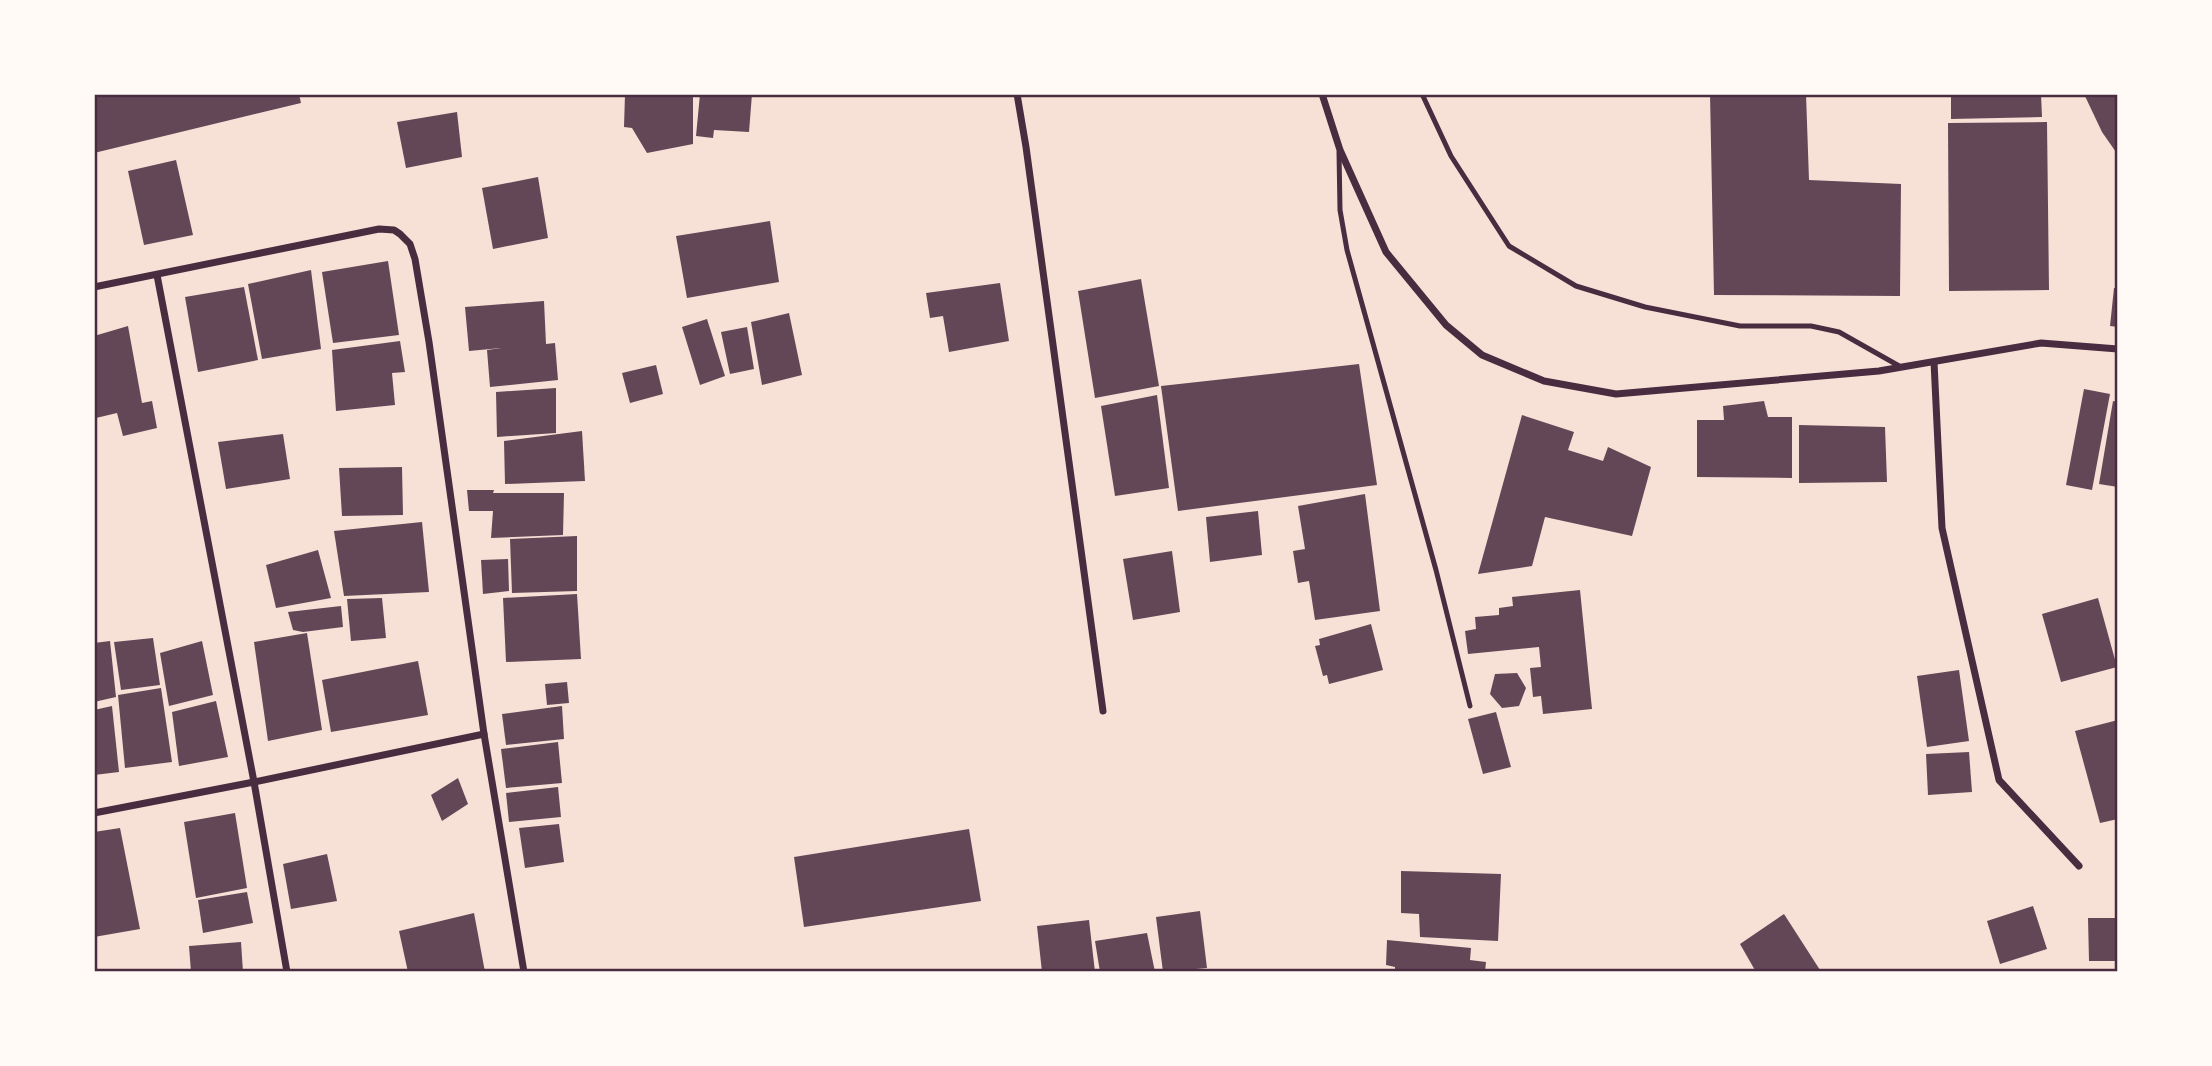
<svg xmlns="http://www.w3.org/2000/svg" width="2212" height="1066" viewBox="0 0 2212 1066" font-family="'Asap Condensed',sans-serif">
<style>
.building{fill:#644757}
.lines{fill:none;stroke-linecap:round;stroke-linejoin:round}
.service{stroke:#4a2c40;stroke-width:5}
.minor{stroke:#4a2c40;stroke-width:7}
.neatline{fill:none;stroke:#4a2c40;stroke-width:2.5}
</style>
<rect width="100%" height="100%" fill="#f7e1d7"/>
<g class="building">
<path d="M 94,94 L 299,94 L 301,103 L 94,153 Z"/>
<path d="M 625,94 L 693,94 L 693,144 L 647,153 L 632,128 L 624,127 Z"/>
<path d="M 700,94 L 752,94 L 749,132 L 714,130 L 713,138 L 696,136 Z"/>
<path d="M 1710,94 L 1806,94 L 1809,180 L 1901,184 L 1900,296 L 1714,295 Z"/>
<path d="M 1951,94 L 2041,94 L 2042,117 L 1951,119 Z"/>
<path d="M 2084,94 L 2118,94 L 2118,155 L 2102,132 Z"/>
<path d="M 457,112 L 462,157 L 406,168 L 397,122 Z"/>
<path d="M 2047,122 L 2049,290 L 1949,291 L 1948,123 Z"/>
<path d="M 176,160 L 193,235 L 144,245 L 128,171 Z"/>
<path d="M 538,177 L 548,238 L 493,249 L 482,188 Z"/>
<path d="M 770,221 L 779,282 L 687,298 L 676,236 Z"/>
<path d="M 388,261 L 399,335 L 333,343 L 322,272 Z"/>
<path d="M 311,270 L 321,349 L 262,359 L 248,284 Z"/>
<path d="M 1141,279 L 1159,386 L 1095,398 L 1078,291 Z"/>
<path d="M 1000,283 L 1009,341 L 949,352 L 943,316 L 930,318 L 926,293 Z"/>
<path d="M 244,287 L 258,360 L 198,372 L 185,297 Z"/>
<path d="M 2114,288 L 2118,288 L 2118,327 L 2110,326 Z"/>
<path d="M 544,301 L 546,344 L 555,343 L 558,380 L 490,387 L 487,350 L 501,348 L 469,351 L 465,307 Z"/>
<path d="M 789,313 L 802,375 L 762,385 L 751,322 Z"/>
<path d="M 707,319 L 725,376 L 700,385 L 682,327 Z"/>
<path d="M 128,326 L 142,403 L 152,401 L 157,428 L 123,436 L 117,413 L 96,418 L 94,336 Z"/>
<path d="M 747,327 L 754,369 L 730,374 L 721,332 Z"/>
<path d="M 400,341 L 405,372 L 392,373 L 395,405 L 336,411 L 332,350 Z"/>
<path d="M 1359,364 L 1377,485 L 1178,511 L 1161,386 Z"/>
<path d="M 656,365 L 663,394 L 630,403 L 622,373 Z"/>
<path d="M 556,388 L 556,433 L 497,437 L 496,392 Z"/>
<path d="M 2084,389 L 2110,394 L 2092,490 L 2066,485 Z"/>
<path d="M 1157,395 L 1169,488 L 1115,496 L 1101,406 Z"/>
<path d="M 1764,401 L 1768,417 L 1792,417 L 1792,478 L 1697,477 L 1697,420 L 1724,420 L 1723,406 Z"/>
<path d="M 2113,401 L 2118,402 L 2118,487 L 2099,484 Z"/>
<path d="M 1522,415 L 1574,432 L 1568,450 L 1603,461 L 1608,447 L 1651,467 L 1632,536 L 1545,517 L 1532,566 L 1478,574 Z"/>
<path d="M 1799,425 L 1885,427 L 1887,482 L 1799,483 Z"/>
<path d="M 582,431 L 585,481 L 505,484 L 504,441 Z"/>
<path d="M 283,434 L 290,479 L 226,489 L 218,442 Z"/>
<path d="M 402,467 L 403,515 L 342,516 L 339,468 Z"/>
<path d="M 467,490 L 494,490 L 493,493 L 564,493 L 563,535 L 491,538 L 493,511 L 469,511 Z"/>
<path d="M 1365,494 L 1380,611 L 1315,620 L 1309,581 L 1298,583 L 1293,551 L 1305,549 L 1298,506 Z"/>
<path d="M 1258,511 L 1262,555 L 1210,562 L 1206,517 Z"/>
<path d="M 422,522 L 429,592 L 344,596 L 334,531 Z"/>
<path d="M 577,536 L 577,591 L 512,593 L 510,539 Z"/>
<path d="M 318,550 L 331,598 L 276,608 L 266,565 Z"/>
<path d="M 1172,551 L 1180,612 L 1133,620 L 1123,559 Z"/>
<path d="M 508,559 L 509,591 L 483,594 L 481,560 Z"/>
<path d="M 1580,590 L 1592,709 L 1543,714 L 1541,696 L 1533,697 L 1530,668 L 1541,667 L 1539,647 L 1468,654 L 1465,631 L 1476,629 L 1475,617 L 1499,615 L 1499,608 L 1513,606 L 1512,597 Z"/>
<path d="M 577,594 L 581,659 L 506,662 L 503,598 Z"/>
<path d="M 382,598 L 386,638 L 351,641 L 347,599 Z"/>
<path d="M 2098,598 L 2117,667 L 2061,682 L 2042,614 Z"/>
<path d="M 341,606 L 343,627 L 303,632 L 293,630 L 288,612 Z"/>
<path d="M 1371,624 L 1383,670 L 1329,684 L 1327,675 L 1323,676 L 1315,646 L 1320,645 L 1319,639 Z"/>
<path d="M 307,633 L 322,730 L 268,741 L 254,642 Z"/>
<path d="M 153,638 L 160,685 L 121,690 L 114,642 Z"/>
<path d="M 110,641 L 116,697 L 94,702 L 94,643 Z"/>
<path d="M 202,641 L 213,695 L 169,706 L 160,653 Z"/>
<path d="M 418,661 L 428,715 L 331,732 L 322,680 Z"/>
<path d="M 1959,670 L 1969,741 L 1927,747 L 1917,676 Z"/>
<path d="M 1517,673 L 1526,688 L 1519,706 L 1502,708 L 1490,694 L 1495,674 Z"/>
<path d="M 567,682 L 569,703 L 547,705 L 545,684 Z"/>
<path d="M 161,688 L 172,762 L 125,768 L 118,695 Z"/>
<path d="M 216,701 L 228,757 L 179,766 L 172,712 Z"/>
<path d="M 112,706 L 119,772 L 94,775 L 94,710 Z"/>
<path d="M 562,706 L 564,739 L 506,745 L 502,714 Z"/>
<path d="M 1496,712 L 1511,767 L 1483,774 L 1468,719 Z"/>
<path d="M 2118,720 L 2118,819 L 2100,823 L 2075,731 Z"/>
<path d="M 558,742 L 562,783 L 506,788 L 501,749 Z"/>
<path d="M 1969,752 L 1972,792 L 1928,795 L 1926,754 Z"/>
<path d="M 458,778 L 468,804 L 442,821 L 431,795 Z"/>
<path d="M 558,787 L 561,817 L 509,822 L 506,793 Z"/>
<path d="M 235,813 L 247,888 L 196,898 L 184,822 Z"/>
<path d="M 559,824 L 564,862 L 525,868 L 519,828 Z"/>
<path d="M 120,828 L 140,929 L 94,937 L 94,832 Z"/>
<path d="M 969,829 L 981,901 L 804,927 L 794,857 Z"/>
<path d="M 327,854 L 337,901 L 291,909 L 283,864 Z"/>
<path d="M 1401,871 L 1501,874 L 1498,941 L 1420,937 L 1419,914 L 1401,913 Z"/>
<path d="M 247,892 L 253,923 L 203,933 L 198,900 Z"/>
<path d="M 2033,906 L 2047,949 L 2000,964 L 1987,921 Z"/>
<path d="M 1200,911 L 1207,968 L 1163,972 L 1156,917 Z"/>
<path d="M 474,913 L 485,972 L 408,972 L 399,931 Z"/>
<path d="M 1784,914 L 1820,970 L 1818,972 L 1756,972 L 1740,944 Z"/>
<path d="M 2088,918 L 2118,918 L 2118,961 L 2089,961 Z"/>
<path d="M 1089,920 L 1095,972 L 1042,972 L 1037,926 Z"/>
<path d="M 1147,933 L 1155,972 L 1100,972 L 1095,941 Z"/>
<path d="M 1387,940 L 1471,948 L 1470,960 L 1486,962 L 1485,972 L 1395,972 L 1395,967 L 1386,965 Z"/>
<path d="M 241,942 L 243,972 L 191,972 L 189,946 Z"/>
</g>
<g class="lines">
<g class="service">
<path d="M 1422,94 L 1451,156 L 1509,246 L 1576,286 L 1645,307 L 1740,326 L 1811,326 L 1839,332 L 1901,367"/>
<path d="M 1339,152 L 1340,210 L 1347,250 L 1436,570 L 1470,706"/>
</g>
<g class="minor">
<path d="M 1017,94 L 1026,147 L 1103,711"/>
<path d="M 1322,94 L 1340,150 L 1386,252 L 1446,325 L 1482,355 L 1544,381 L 1616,394 L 1879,371 L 2041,343 L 2118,349"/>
<path d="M 157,275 L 254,782 L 287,972"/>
<path d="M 94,287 L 379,229 L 394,230 L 400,234 L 410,244 L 415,259 L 429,342 L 484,734 L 524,972"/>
<path d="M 1934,362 L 1942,528 L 1999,780 L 2079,866"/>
<path d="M 94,813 L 254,782 L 484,734"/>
</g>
</g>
<rect width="2212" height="1066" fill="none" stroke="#fffaf5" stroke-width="192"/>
<rect x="96" y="96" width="2020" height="874" class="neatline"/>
</svg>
